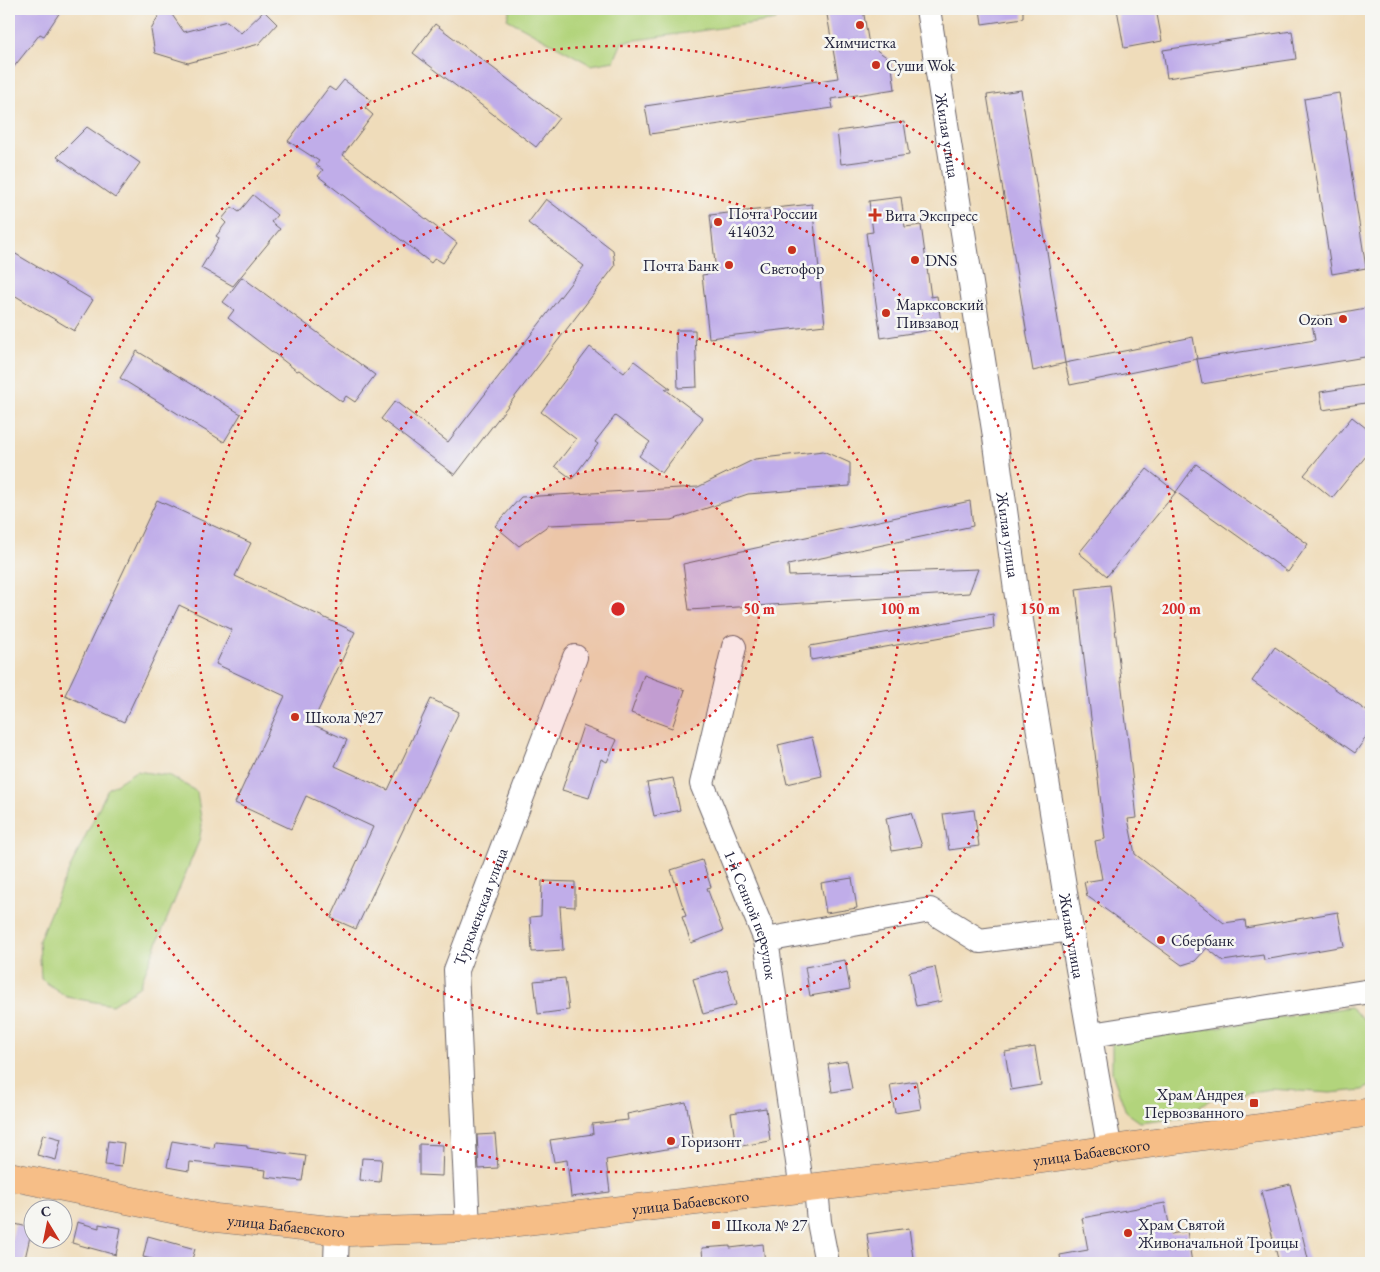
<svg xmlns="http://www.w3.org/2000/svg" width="1380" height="1272" viewBox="0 0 1380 1272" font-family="'EB Garamond',serif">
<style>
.green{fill:#b2d47c;stroke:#6a7b5c}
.building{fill:#c0ade9}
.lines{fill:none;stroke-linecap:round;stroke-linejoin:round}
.minor-casing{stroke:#6a6367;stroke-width:26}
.major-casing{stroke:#6a6367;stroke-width:29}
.minor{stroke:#fff;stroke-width:24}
.major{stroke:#f6be87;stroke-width:28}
.ring{fill:none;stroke:#d62828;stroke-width:2.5;stroke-dasharray:2.5 5}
.poi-dot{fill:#c8321e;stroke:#f6f6f2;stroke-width:2}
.labels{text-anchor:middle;stroke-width:5;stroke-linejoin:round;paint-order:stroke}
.poi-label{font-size:16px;fill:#22223b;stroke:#f6f6f2;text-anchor:start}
.street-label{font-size:16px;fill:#22223b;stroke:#f6f6f2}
.centre{fill:#d62828;stroke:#f6f6f2;stroke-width:2.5}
.ring-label{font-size:15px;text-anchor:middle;font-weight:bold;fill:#d62828;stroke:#f6f6f2;stroke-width:5;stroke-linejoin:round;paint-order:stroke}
</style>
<rect width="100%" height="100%" fill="#f6f6f2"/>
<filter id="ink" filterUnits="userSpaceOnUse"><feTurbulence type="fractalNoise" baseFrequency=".02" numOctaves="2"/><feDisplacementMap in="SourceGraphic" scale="10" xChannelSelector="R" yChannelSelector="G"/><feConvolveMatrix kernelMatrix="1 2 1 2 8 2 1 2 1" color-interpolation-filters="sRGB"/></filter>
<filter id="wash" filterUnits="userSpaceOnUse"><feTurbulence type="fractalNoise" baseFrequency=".0096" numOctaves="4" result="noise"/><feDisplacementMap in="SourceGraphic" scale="20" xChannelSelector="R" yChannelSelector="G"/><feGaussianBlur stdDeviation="1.12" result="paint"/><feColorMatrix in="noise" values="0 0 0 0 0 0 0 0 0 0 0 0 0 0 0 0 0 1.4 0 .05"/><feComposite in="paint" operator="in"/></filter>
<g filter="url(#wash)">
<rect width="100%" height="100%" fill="#efdcba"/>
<g class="green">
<path d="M 510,9 L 775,9 L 776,20 L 622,42 L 614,61 L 591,65 L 507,19 Z"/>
<path d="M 136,771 L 171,776 L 197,792 L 202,825 L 199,841 L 139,987 L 112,1005 L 67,997 L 41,979 L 39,940 L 60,889 L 108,789 Z"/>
<path d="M 1350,1007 L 1367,1022 L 1371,1044 L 1371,1086 L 1362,1090 L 1330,1093 L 1270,1089 L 1213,1098 L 1182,1117 L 1140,1122 L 1126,1112 L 1112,1073 L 1112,1043 Z"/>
</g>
<g id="blocks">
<g class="building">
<path d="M 9,9 L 62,9 L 44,36 L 40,34 L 9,73 Z"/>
<path d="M 162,9 L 168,9 L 184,32 L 227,21 L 241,33 L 264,11 L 277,24 L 259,44 L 188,63 L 155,53 L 151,30 Z"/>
<path d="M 826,9 L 863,9 L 869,45 L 891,60 L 895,89 L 831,99 L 833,108 L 650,134 L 645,106 L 838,78 Z"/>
<path d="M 980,9 L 1023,9 L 1023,18 L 982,24 Z"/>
<path d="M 1117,9 L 1156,9 L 1162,41 L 1124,48 Z"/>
<path d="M 435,24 L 559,118 L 536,147 L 413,53 Z"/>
<path d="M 1292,31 L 1296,59 L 1167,78 L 1163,50 Z"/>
<path d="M 344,80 L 371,100 L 365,108 L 373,115 L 343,155 L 457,243 L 443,263 L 435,258 L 431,263 L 318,176 L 323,170 L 316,165 L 319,161 L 288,141 L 329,87 L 335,91 Z"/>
<path d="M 1021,90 L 1065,363 L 1033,371 L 987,95 Z"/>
<path d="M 1339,93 L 1366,268 L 1332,274 L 1304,99 Z"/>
<path d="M 904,122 L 909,155 L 841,164 L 837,131 Z"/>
<path d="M 87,127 L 140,163 L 115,198 L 57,157 Z"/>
<path d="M 253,195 L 277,215 L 271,222 L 280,229 L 233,286 L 201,268 L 219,238 L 216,236 L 226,223 L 222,219 L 232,207 L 239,212 Z"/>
<path d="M 901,197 L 905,227 L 921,225 L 931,297 L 937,296 L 942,328 L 881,338 L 866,233 L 873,232 L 869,201 Z"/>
<path d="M 546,199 L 613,250 L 615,266 L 455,475 L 381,419 L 395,401 L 448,442 L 584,266 L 528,223 Z"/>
<path d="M 812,204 L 825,325 L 709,338 L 702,275 L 716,273 L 710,215 Z"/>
<path d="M 9,250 L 93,300 L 74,331 L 9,292 Z"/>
<path d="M 242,277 L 375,375 L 355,402 L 346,396 L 342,402 L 299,370 L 297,371 L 228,318 L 234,310 L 223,302 Z"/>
<path d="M 1371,307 L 1371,356 L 1202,384 L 1197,359 L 1315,340 L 1311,318 Z"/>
<path d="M 676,330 L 695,330 L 697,387 L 678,388 Z"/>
<path d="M 1193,337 L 1197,359 L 1070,385 L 1065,363 Z"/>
<path d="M 590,347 L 624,373 L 634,361 L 671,389 L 665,389 L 703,418 L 662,473 L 639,456 L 650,442 L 615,416 L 595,442 L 598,444 L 572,479 L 555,466 L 576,439 L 541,412 Z"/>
<path d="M 137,351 L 241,414 L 224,442 L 120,378 Z"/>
<path d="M 1371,384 L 1371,402 L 1323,410 L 1320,392 Z"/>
<path d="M 1352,417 L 1371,432 L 1371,450 L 1332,498 L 1304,475 Z"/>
<path d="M 823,451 L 850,463 L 850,486 L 748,494 L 672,520 L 549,525 L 519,546 L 495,526 L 521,497 L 698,487 L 755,459 Z"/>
<path d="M 1196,464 L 1308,544 L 1288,572 L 1176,492 Z"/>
<path d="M 1147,469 L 1176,492 L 1107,576 L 1079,553 Z"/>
<path d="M 157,500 L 251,543 L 235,576 L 355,632 L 312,724 L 347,740 L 335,766 L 388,790 L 431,699 L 459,712 L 356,929 L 331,918 L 373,827 L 306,796 L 291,829 L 235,803 L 285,696 L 216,664 L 232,630 L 179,605 L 124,722 L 65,695 Z"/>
<path d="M 970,501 L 973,526 L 788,565 L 789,576 L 978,569 L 969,593 L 689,610 L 683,564 Z"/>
<path d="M 1110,585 L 1137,818 L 1128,819 L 1135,854 L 1224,923 L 1245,920 L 1246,928 L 1338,912 L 1344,946 L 1264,960 L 1263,955 L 1223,961 L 1207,948 L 1195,961 L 1182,965 L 1087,896 L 1084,882 L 1102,879 L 1095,841 L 1105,839 L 1076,589 Z"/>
<path d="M 993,614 L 994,628 L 811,660 L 810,646 Z"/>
<path d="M 1275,647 L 1371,714 L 1371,730 L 1355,753 L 1252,681 Z"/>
<path d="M 644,675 L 685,690 L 672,728 L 631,713 Z"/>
<path d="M 583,726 L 617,740 L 607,762 L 601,759 L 589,798 L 562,790 Z"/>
<path d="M 812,737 L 822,776 L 787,784 L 778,745 Z"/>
<path d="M 673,778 L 680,810 L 654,816 L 647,783 Z"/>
<path d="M 974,810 L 979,846 L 949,850 L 943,814 Z"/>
<path d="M 911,813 L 922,846 L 892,851 L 886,818 Z"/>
<path d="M 702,860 L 711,887 L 707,888 L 723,931 L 691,943 L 682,917 L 686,916 L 671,870 Z"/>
<path d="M 852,878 L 857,908 L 826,913 L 821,883 Z"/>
<path d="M 542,881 L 575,882 L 575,907 L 560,906 L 563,950 L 532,952 L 530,917 L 541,916 Z"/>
<path d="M 845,960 L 850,989 L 810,996 L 805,967 Z"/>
<path d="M 935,967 L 942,1001 L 916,1006 L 909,972 Z"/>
<path d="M 727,970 L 736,1005 L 703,1014 L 693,979 Z"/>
<path d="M 565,978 L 569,1010 L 538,1014 L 534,981 Z"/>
<path d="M 1035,1047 L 1041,1085 L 1011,1090 L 1005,1052 Z"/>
<path d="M 847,1061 L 852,1089 L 832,1092 L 828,1064 Z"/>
<path d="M 916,1081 L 921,1109 L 895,1113 L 890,1085 Z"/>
<path d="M 686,1102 L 694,1144 L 606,1160 L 610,1192 L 571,1197 L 567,1160 L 554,1162 L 550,1140 L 593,1134 L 592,1124 L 628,1120 L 627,1114 Z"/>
<path d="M 766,1108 L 770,1141 L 736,1147 L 731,1113 Z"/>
<path d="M 43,1134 L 61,1139 L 56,1160 L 37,1155 Z"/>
<path d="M 495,1134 L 498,1168 L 479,1169 L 477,1135 Z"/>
<path d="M 108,1141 L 124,1143 L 121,1167 L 105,1165 Z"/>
<path d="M 172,1141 L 214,1148 L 215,1142 L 247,1145 L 247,1148 L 306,1156 L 302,1181 L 265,1177 L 266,1170 L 190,1162 L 189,1171 L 167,1167 Z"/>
<path d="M 419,1144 L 443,1145 L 442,1176 L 419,1175 Z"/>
<path d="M 362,1158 L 382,1159 L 380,1182 L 360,1180 Z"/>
<path d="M 1290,1184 L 1309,1263 L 1279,1263 L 1261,1191 Z"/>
<path d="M 1165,1203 L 1171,1234 L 1187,1231 L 1192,1263 L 1061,1263 L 1060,1255 L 1088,1250 L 1082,1218 Z"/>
<path d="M 77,1222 L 99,1228 L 99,1224 L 121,1228 L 116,1255 L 72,1243 Z"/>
<path d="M 15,1224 L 32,1228 L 24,1263 L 9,1263 L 9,1249 Z"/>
<path d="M 909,1228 L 913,1258 L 871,1263 L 867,1234 Z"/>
<path d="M 148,1236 L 195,1249 L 191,1263 L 168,1263 L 143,1257 Z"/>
<path d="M 763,1244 L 765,1263 L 703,1263 L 702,1248 L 730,1246 L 730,1248 Z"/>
</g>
</g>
</g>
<g filter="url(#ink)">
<use href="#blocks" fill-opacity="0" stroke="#6a6367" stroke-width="1"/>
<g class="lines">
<g class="minor-casing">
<g id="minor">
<path id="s1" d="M 928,9 L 994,430 L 1016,590 L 1071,929 L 1110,1151"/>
<path id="s2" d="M 734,647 L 702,784 L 766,940 L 802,1190"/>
<path d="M 766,940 L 930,910 L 980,941 L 1071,929"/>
<path d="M 1091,1035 L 1371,991"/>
<path d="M 816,1188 L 819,1222 L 827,1263"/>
<path id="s3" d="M 468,1228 L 456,970 L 575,657"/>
<path d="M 336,1263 L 337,1230"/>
</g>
</g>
<g class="major-casing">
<g id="major">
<path id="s4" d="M 9,1176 L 216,1218 L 350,1232 L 468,1228 L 986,1167 L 1371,1112"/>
</g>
</g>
<use href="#minor" class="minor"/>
<use href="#major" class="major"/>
</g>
</g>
<circle cx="618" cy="609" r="141" fill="#d62828" fill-opacity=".12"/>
<g class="ring">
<circle cx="618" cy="609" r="141"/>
<circle cx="618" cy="609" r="282"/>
<circle cx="618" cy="609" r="422"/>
<circle cx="618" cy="609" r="563"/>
</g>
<g class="poi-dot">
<circle cx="860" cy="25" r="5"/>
<circle cx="876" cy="65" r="5"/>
<path d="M872.5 207.5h5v5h5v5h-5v5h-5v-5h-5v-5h5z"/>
<circle cx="718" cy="222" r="5"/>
<circle cx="792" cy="250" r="5"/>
<circle cx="915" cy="260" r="5"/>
<circle cx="729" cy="265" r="5"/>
<circle cx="886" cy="313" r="5"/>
<circle cx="1343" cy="319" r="5"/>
<circle cx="295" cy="717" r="5"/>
<circle cx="1161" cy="940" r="5"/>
<rect x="1249" y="1098" width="10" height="10" rx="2.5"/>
<circle cx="671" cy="1141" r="5"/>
<rect x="711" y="1220" width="10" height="10" rx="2.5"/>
<circle cx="1128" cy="1233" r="5"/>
</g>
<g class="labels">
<g class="poi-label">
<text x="860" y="48" text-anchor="middle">Химчистка</text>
<text x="886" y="71">Суши Wok</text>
<text x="728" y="219">Почта России<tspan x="728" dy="18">414032</tspan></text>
<text x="885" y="221">Вита Экспресс</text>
<text x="925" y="266">DNS</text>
<text x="719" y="271" text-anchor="end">Почта Банк</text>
<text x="792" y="274" text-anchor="middle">Светофор</text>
<text x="896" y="310">Марксовский<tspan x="896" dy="18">Пивзавод</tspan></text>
<text x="1333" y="325" text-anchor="end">Ozon</text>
<text x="305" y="723">Школа №27</text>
<text x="1171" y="946">Сбербанк</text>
<text x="1244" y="1100" text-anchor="end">Храм Андрея<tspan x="1244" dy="18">Первозванного</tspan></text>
<text x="681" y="1147">Горизонт</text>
<text x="1138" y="1230">Храм Святой<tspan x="1138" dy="18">Живоначальной Троицы</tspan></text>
<text x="726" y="1231">Школа № 27</text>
</g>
<g class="street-label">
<text dy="6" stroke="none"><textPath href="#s1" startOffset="128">Жилая улица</textPath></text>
<text dy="6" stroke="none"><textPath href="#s1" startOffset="532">Жилая улица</textPath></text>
<text dy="6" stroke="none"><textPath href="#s3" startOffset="326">Туркменская улица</textPath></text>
<text dy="6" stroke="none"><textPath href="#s2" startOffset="281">1-й Сенной переулок</textPath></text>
<text dy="6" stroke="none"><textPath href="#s1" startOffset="938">Жилая улица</textPath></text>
<text dy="6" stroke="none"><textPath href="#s4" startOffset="1092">улица Бабаевского</textPath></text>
<text dy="6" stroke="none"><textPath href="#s4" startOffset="688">улица Бабаевского</textPath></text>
<text dy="6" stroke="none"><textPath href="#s4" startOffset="282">улица Бабаевского</textPath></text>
</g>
</g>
<circle cx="618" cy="609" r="8" class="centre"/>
<g class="ring-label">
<text x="759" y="614">50 m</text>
<text x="900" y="614">100 m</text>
<text x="1040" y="614">150 m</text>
<text x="1181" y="614">200 m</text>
</g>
<rect width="1380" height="1272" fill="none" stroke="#f6f6f2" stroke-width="30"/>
<g transform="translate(48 1224) rotate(350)"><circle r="24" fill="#f6f6f2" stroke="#a1a1a9"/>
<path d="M0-4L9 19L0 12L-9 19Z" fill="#c8321e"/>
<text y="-8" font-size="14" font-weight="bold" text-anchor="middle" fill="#22223b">С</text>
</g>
</svg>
